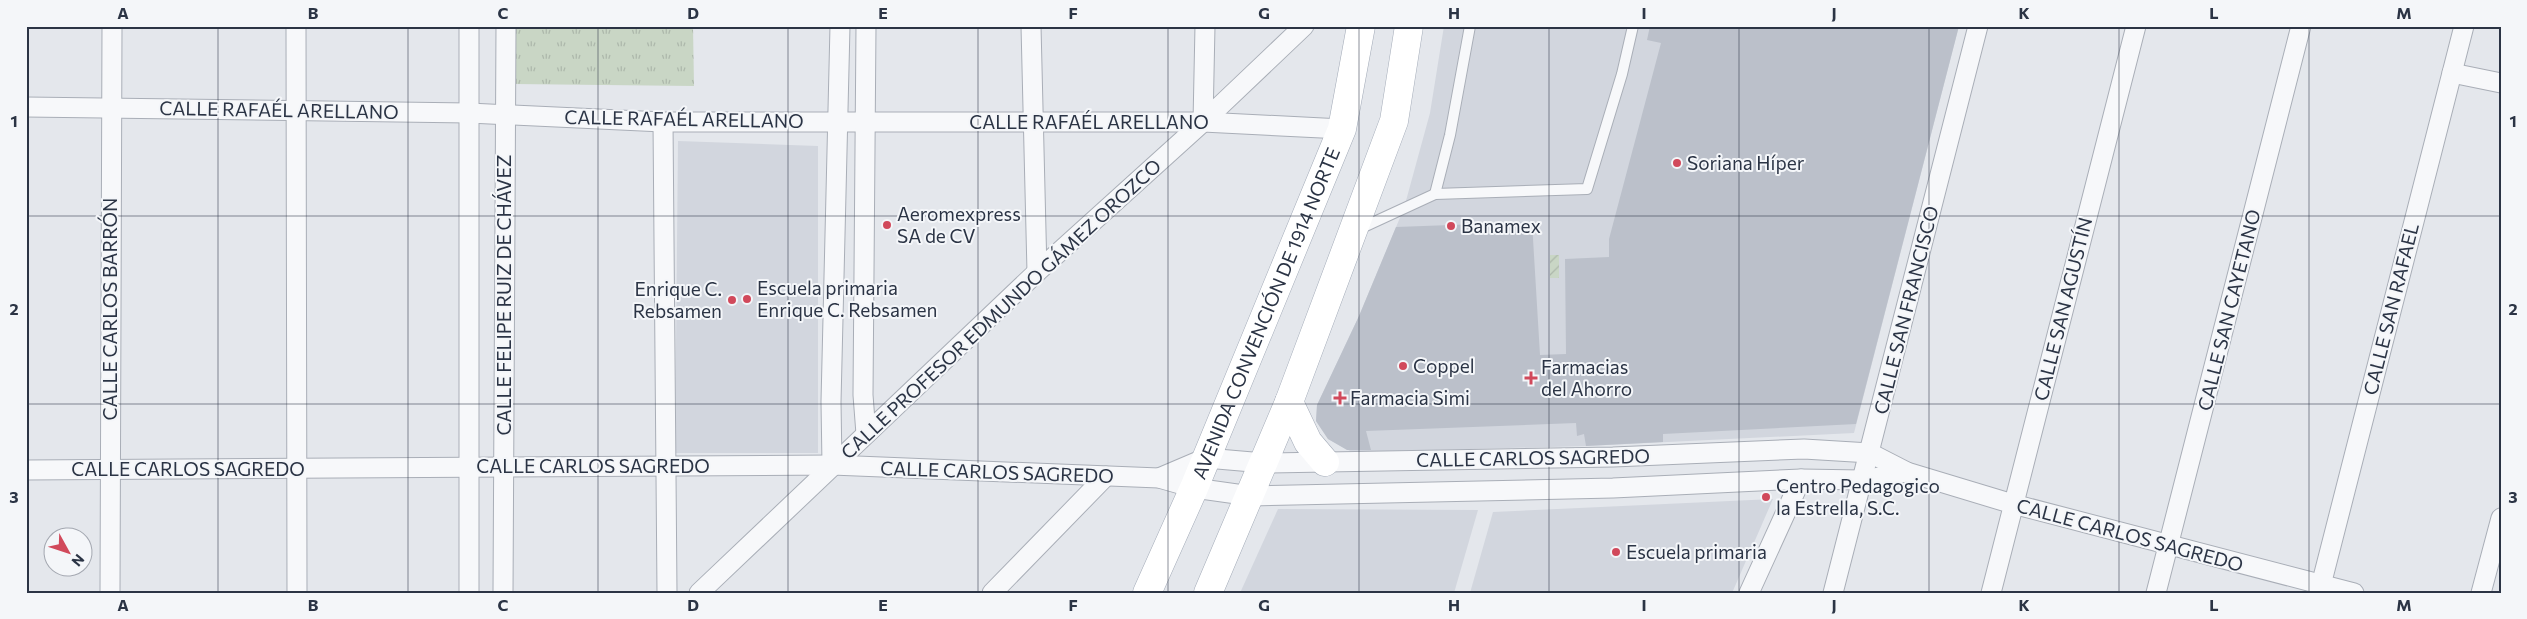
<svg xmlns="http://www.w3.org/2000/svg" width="2527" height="619" viewBox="0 0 2527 619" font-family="Commissioner,sans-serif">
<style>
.built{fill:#d2d6de}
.park{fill:url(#park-tufts)}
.garden{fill:url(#garden-furrows)}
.building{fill:#bbc0ca}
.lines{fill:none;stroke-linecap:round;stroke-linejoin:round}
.lane-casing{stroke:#a9aeb7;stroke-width:12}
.street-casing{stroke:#a9aeb7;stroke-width:21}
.primary-casing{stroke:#a3abb8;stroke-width:29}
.lane{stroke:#f7f8fa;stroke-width:10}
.street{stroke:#f7f8fa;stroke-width:19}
.primary{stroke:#fff;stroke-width:28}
.grid{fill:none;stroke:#2b3445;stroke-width:1;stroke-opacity:0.55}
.poi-dot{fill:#d1495b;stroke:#f4f6f9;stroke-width:2}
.labels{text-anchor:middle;stroke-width:4;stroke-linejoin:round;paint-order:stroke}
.street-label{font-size:19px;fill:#2b3445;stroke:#f4f6f9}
.poi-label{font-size:19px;fill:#2b3445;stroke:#f4f6f9;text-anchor:start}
.neatline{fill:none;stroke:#2b3445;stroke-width:2}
.grid-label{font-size:16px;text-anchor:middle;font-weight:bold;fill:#2b3445}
</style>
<defs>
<pattern id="park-tufts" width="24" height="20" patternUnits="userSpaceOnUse" patternTransform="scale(1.25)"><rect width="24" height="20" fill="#c9d6c5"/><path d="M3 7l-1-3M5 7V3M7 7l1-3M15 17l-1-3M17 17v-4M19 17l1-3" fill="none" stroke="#adb8ab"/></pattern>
<pattern id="garden-furrows" width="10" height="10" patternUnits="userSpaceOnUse" patternTransform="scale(1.25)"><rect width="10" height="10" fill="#c9d6c5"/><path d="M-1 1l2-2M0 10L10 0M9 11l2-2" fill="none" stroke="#adb8ab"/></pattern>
</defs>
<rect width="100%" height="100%" fill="#e4e7ec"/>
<g class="built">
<path d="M 1444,26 L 1959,26 L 1854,433 L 1586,446 L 1362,452 L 1350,451 L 1328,439 L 1316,421 L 1317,405 L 1359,316 L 1404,208 L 1430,113 Z"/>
<path d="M 678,141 L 818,146 L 818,453 L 675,453 Z"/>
<path d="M 1773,499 L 1732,593 L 1470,593 L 1493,512 Z"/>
<path d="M 1278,509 L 1478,510 L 1454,593 L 1240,593 Z"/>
</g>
<path class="park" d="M 514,26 L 693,26 L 694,86 L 513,84 Z"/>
<rect class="garden" x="1550" y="255" width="9" height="23"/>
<path class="building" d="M 1650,26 L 1959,26 L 1856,424 L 1663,434 L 1663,442 L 1586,446 L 1584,434 L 1577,436 L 1576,423 L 1366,431 L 1371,450 L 1347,450 L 1328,439 L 1316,421 L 1317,405 L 1359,316 L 1396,227 L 1532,222 L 1540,355 L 1566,354 L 1565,259 L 1609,257 L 1609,239 L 1661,43 L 1647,40 Z"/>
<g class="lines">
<g class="lane-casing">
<g id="lane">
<path d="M 1435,194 L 1450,135 L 1470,26"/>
<path d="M 1357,230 L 1435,194 L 1587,189 L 1622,74 L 1633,26"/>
</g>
</g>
<g class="street-casing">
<g id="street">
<path d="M 296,26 L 297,593"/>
<path d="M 469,26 L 469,593"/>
<path d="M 1031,26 L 1037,272"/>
<path d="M 2452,73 L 2501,83"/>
<path d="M 26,107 L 469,113 L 663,122 L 1203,122 L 1342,129"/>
<path d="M 663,122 L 667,593"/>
<path d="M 1203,122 L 1205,26"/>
<path d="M 866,434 L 863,395 L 866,26"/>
<path d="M 832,465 L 831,402 L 840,26"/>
<path d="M 26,470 L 832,465 L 1159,478 L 1194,488 L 1251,496 L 1613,488 L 1801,479 L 1862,480 L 1907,472"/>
<path d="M 1159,478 L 1206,458 L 1264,463 L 1613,457 L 1804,449 L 1870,453 L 1907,472 L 2013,504 L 2354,593"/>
<path d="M 110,593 L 112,26"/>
<path d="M 503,593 L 506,26"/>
<path d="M 699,593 L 1037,272 L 1203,122 L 1304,26"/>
<path d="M 992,593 L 1106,476"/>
<path d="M 1749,593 L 1801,479"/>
<path d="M 1833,593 L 1978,26"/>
<path d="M 1991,593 L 2136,26"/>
<path d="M 2156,593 L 2301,26"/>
<path d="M 2319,593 L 2464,26"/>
<path d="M 2481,593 L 2501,518"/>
</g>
</g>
<g class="primary-casing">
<g id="primary">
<path d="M 1289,402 L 1308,442 L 1325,462"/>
<path id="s1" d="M 1147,593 L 1194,488 L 1342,129 L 1361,26"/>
<path d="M 1208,593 L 1289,402 L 1394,121 L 1409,26"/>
</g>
</g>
<use href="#lane" class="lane"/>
<use href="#street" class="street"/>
<use href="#primary" class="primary"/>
</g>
<path class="grid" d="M 218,26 L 218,593M 408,26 L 408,593M 598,26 L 598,593M 788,26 L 788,593M 978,26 L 978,593M 1168,26 L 1168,593M 1359,26 L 1359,593M 1549,26 L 1549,593M 1739,26 L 1739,593M 1929,26 L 1929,593M 2119,26 L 2119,593M 2309,26 L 2309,593M 26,216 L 2501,216M 26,404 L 2501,404"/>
<g class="poi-dot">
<circle cx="1677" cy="163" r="5"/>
<circle cx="887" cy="225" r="5"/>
<circle cx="1451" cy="226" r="5"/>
<circle cx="747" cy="299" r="5"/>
<circle cx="732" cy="300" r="5"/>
<circle cx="1403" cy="366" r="5"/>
<path d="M1528.5 370.5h5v5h5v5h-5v5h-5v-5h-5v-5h5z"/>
<path d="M1337.5 390.5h5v5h5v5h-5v5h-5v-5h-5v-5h5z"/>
<circle cx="1766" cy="497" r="5"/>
<circle cx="1616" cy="552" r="5"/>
</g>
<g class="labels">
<g class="street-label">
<text transform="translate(279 110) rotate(1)" y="7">CALLE RAFAÉL ARELLANO</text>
<text transform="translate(684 119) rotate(1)" y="7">CALLE RAFAÉL ARELLANO</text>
<text x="1089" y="129">CALLE RAFAÉL ARELLANO</text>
<text transform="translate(504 295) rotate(-90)" y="7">CALLE FELIPE RUIZ DE CHÁVEZ</text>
<text transform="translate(110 309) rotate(-90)" y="7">CALLE CARLOS BARRÓN</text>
<text transform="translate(1001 309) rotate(-43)" y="7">CALLE PROFESOR EDMUNDO GÁMEZ OROZCO</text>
<text transform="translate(2063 309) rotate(-76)" y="7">CALLE SAN AGUSTÍN</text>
<text transform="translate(2391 309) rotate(-76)" y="7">CALLE SAN RAFAEL</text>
<text transform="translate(1906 310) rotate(-76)" y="7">CALLE SAN FRANCISCO</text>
<text transform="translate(2229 310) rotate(-76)" y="7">CALLE SAN CAYETANO</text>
<text dy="7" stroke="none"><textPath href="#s1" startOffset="304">AVENIDA CONVENCIÓN DE 1914 NORTE</textPath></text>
<text transform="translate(1533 458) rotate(-1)" y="7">CALLE CARLOS SAGREDO</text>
<text x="593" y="473">CALLE CARLOS SAGREDO</text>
<text x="188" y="476">CALLE CARLOS SAGREDO</text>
<text transform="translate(997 472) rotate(2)" y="7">CALLE CARLOS SAGREDO</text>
<text transform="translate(2130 535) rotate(15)" y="7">CALLE CARLOS SAGREDO</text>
</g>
<g class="poi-label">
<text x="1687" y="170">Soriana Híper</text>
<text x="897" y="221">Aeromexpress<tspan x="897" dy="22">SA de CV</tspan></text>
<text x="1461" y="233">Banamex</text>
<text x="757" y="295">Escuela primaria<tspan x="757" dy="22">Enrique C. Rebsamen</tspan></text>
<text x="722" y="296" text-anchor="end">Enrique C.<tspan x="722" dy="22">Rebsamen</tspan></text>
<text x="1413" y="373">Coppel</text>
<text x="1541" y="374">Farmacias<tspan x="1541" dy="22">del Ahorro</tspan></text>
<text x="1350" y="405">Farmacia Simi</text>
<text x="1776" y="493">Centro Pedagogico<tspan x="1776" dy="22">la Estrella, S.C.</tspan></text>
<text x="1626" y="559">Escuela primaria</text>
</g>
</g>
<rect width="2527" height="619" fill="none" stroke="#f4f6f9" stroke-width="55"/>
<g transform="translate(68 552) rotate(130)"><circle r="24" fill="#f4f6f9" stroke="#a4a8b1"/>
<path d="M0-4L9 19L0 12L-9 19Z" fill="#d1495b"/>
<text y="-8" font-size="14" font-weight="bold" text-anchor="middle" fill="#2b3445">N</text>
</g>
<rect x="28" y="28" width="2472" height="564" class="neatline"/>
<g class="grid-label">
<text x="123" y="19">A</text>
<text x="313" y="19">B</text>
<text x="503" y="19">C</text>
<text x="693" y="19">D</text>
<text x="883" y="19">E</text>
<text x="1073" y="19">F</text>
<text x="1264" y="19">G</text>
<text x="1454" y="19">H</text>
<text x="1644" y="19">I</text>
<text x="1834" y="19">J</text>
<text x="2024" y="19">K</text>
<text x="2214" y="19">L</text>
<text x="2404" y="19">M</text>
<text x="14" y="127">1</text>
<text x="2513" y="127">1</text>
<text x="14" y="315">2</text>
<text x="2513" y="315">2</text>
<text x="14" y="503">3</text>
<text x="2513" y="503">3</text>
<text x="123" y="611">A</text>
<text x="313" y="611">B</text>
<text x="503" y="611">C</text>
<text x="693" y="611">D</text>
<text x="883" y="611">E</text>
<text x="1073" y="611">F</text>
<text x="1264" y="611">G</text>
<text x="1454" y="611">H</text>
<text x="1644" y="611">I</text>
<text x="1834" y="611">J</text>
<text x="2024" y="611">K</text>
<text x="2214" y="611">L</text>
<text x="2404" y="611">M</text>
</g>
</svg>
